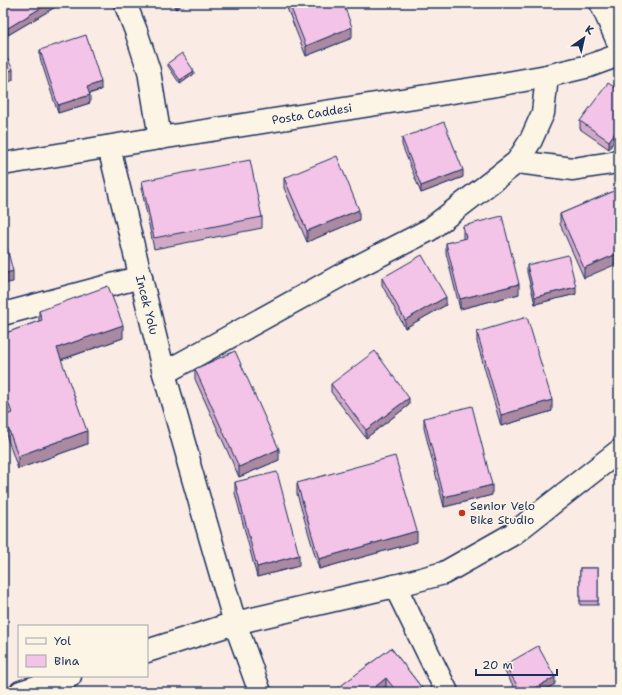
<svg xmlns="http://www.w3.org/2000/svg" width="622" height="695" viewBox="0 0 622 695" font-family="'Shantell Sans',sans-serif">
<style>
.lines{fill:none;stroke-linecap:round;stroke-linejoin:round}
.minor-casing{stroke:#1b2f5e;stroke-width:25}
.tertiary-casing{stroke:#1b2f5e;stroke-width:25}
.minor{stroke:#fcf5e5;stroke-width:22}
.tertiary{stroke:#fcf5e5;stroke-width:22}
.wall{fill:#d1a9c7;stroke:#1b2f5e}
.shaded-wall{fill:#aa89a2;stroke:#1b2f5e}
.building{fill:#f3c4e7;stroke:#1b2f5e}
.poi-dot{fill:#c8321e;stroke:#fcf5e5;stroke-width:1.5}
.labels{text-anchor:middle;stroke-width:3;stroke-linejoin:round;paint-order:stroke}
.street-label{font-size:12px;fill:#1b2f5e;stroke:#fcf5e5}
.poi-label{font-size:12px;fill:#1b2f5e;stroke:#fcf5e5;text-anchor:start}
</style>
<rect width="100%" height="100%" fill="#faebe5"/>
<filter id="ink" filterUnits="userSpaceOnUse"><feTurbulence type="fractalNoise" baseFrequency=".025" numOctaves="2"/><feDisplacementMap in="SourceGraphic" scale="8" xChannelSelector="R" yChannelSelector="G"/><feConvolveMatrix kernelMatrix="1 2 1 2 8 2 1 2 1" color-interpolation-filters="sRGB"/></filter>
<g filter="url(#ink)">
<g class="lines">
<g class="minor-casing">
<g id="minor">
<path d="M 125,3 L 136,31 L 149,71 L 160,138"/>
<path d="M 109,147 L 164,373 L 189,461 L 188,461 L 235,623 L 260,692"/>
<path d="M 517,162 L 573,169 L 612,163 L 619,160"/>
<path d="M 3,314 L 141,277"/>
<path d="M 164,373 L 345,273 L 429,230 L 517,162 L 531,140 L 543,113 L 547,76"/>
<path d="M 395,586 L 444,573 L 513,534 L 619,451"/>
<path d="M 147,651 L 235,623 L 395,586 L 447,692"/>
<path d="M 21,692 L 70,676"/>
</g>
</g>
<g class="tertiary-casing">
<g id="tertiary">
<path d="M 601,3 L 619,44"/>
<path d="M 3,164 L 160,138 L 497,85 L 547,76 L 589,66 L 619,55"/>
</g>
</g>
<use href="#minor" class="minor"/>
<use href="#tertiary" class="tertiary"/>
</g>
<g class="wall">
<path d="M 3,3 L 57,3 L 57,6 L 8,35 L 3,27 Z"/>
<path d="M 171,3 L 183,3 L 176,9 Z"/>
<path d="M 285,3 L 343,3 L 352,38 L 306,56 Z"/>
<path d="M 40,50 L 101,90 L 89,94 L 90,103 L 58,113 L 40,58 Z"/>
<path d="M 168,63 L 194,74 L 180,84 L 168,66 Z"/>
<path d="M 619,90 L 609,149 L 580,129 L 580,121 Z"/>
<path d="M 402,138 L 463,177 L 421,193 L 402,145 Z"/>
<path d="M 284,178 L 359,220 L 307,242 L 284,188 Z"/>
<path d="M 142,181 L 262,217 L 262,228 L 154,249 L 142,191 Z"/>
<path d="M 619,189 L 584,278 L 560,224 L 560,214 Z"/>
<path d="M 463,226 L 519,294 L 460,309 L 446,253 L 446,243 L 463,239 Z"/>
<path d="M 527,265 L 576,294 L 535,304 L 527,272 Z"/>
<path d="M 382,278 L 446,305 L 405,328 L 382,285 Z"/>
<path d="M 39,311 L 123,338 L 61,360 L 87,444 L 18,469 L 4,429 L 4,416 L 8,415 L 3,401 L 3,334 L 39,321 Z"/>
<path d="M 477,332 L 552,411 L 501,426 L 477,342 Z"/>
<path d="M 195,369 L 279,460 L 239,477 L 195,379 Z"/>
<path d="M 331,384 L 409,405 L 366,438 L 331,392 Z"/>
<path d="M 424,418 L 492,495 L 444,507 L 424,428 Z"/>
<path d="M 235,482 L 299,566 L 257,577 L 235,493 Z"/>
<path d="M 297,483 L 417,542 L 319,569 L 297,494 Z"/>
<rect x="580" y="568" width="18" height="37"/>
<path d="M 391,648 L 425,692 L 391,692 L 386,686 L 378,692 L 334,692 Z"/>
<path d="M 505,665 L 555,684 L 541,692 L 517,692 L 505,672 Z"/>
</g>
<g class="shaded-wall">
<path d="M 49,3 L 57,3 L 57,6 L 8,35 L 8,28 Z"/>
<path d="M 176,3 L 183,3 L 176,9 Z"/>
<path d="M 352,27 L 352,38 L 306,56 L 306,46 Z"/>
<path d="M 13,69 L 13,80 L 3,85 L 3,75 Z"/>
<path d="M 194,71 L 194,74 L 180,84 L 180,80 Z"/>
<path d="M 101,82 L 101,90 L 87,94 L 87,87 Z"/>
<path d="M 90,95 L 90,103 L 58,113 L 58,105 Z"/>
<path d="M 619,127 L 619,134 L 609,149 L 609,141 Z"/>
<path d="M 463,170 L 463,177 L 421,193 L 421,186 Z"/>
<path d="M 359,210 L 359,220 L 307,242 L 307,231 Z"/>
<path d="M 619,253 L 619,263 L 584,278 L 584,268 Z"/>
<path d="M 13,271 L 13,282 L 3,284 L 3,274 Z"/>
<path d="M 519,284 L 519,294 L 460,309 L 460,299 Z"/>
<path d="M 576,287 L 576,294 L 535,304 L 535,297 Z"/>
<path d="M 446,297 L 446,305 L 405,328 L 405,320 Z"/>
<path d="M 123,325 L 123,338 L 57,361 L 57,348 Z"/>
<path d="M 409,398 L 409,405 L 366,438 L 366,430 Z"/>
<path d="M 552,400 L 552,411 L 501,426 L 501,415 Z"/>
<path d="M 87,431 L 87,444 L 18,469 L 18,456 Z"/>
<path d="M 279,449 L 279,460 L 239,477 L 239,467 Z"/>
<path d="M 492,485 L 492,495 L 444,507 L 444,497 Z"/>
<path d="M 417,531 L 417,542 L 319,569 L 319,559 Z"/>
<path d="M 299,555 L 299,566 L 257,577 L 257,567 Z"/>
<path d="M 555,677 L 555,684 L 541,692 L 528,692 Z"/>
<path d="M 386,678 L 386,686 L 378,692 L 369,692 Z"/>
</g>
<g class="building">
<path d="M 3,3 L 49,3 L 8,28 L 3,20 Z"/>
<path d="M 289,3 L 343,3 L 352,27 L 306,46 Z"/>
<path d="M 86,35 L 101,82 L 87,87 L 90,95 L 58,105 L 40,50 Z"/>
<path d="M 3,51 L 13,69 L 3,75 Z"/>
<path d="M 182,53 L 194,71 L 180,80 L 168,63 Z"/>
<path d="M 608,83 L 619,90 L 619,127 L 609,141 L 580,121 Z"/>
<path d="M 444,122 L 463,170 L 421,186 L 402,138 Z"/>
<path d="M 337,156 L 359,210 L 307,231 L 284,178 Z"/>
<path d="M 250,160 L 262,217 L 154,238 L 142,181 Z"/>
<path d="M 619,189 L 619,253 L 584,268 L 560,214 Z"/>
<path d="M 502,216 L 519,284 L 460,299 L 446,243 L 466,238 L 463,226 Z"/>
<path d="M 3,233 L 13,271 L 3,274 Z"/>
<path d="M 422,255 L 446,297 L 405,320 L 382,278 Z"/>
<path d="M 568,255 L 576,287 L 535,297 L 527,265 Z"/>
<path d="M 108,286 L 123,325 L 57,348 L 87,431 L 18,456 L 4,416 L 12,413 L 3,388 L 3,334 L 42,320 L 39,311 Z"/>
<path d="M 527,317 L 552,400 L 501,415 L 477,332 Z"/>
<path d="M 235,351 L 279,449 L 239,467 L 195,369 Z"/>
<path d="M 375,351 L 409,398 L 366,430 L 331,384 Z"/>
<path d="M 472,406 L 492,485 L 444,497 L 424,418 Z"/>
<path d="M 395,456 L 417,531 L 319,559 L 297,483 Z"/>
<path d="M 277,472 L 299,555 L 257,567 L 235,482 Z"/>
<rect x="580" y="568" width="18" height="33"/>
<path d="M 538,646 L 555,677 L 528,692 L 521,692 L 505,665 Z"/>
<path d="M 391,648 L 425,692 L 397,692 L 386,678 L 369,692 L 334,692 L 334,691 Z"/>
</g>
</g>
<circle class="poi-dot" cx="462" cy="513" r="4"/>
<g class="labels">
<g class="street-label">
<text transform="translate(312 114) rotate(-9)" y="4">Posta Caddesi</text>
<text transform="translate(147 305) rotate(76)" y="4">Incek Yolu</text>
</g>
<g class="poi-label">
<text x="470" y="510">Senior Velo<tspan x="470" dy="14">Bike Studio</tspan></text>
</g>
</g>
<rect width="622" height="695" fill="none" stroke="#fcf5e5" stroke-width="16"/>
<rect x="8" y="8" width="606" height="679" fill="none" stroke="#1b2f5e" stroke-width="1.5" filter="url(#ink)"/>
<rect x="18" y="625" width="130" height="52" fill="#fcf5e5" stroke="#a2a6af"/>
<rect x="26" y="638" width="20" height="6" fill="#fcf5e5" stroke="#a2a6af"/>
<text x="54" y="645" font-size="12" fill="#1b2f5e">Yol</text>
<rect x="26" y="655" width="20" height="12" fill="#f3c4e7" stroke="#a2a6af"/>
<text x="54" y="665" font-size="12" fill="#1b2f5e">Bina</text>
<g transform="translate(584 38) rotate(34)" stroke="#fcf5e5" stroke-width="3" paint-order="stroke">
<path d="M0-3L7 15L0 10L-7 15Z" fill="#1b2f5e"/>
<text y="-6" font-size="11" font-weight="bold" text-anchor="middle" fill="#1b2f5e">K</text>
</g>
<path d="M476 669v6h81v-6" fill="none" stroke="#1b2f5e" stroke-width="2"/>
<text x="482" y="669" font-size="12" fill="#1b2f5e" stroke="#fcf5e5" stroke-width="3" paint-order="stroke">20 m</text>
</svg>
